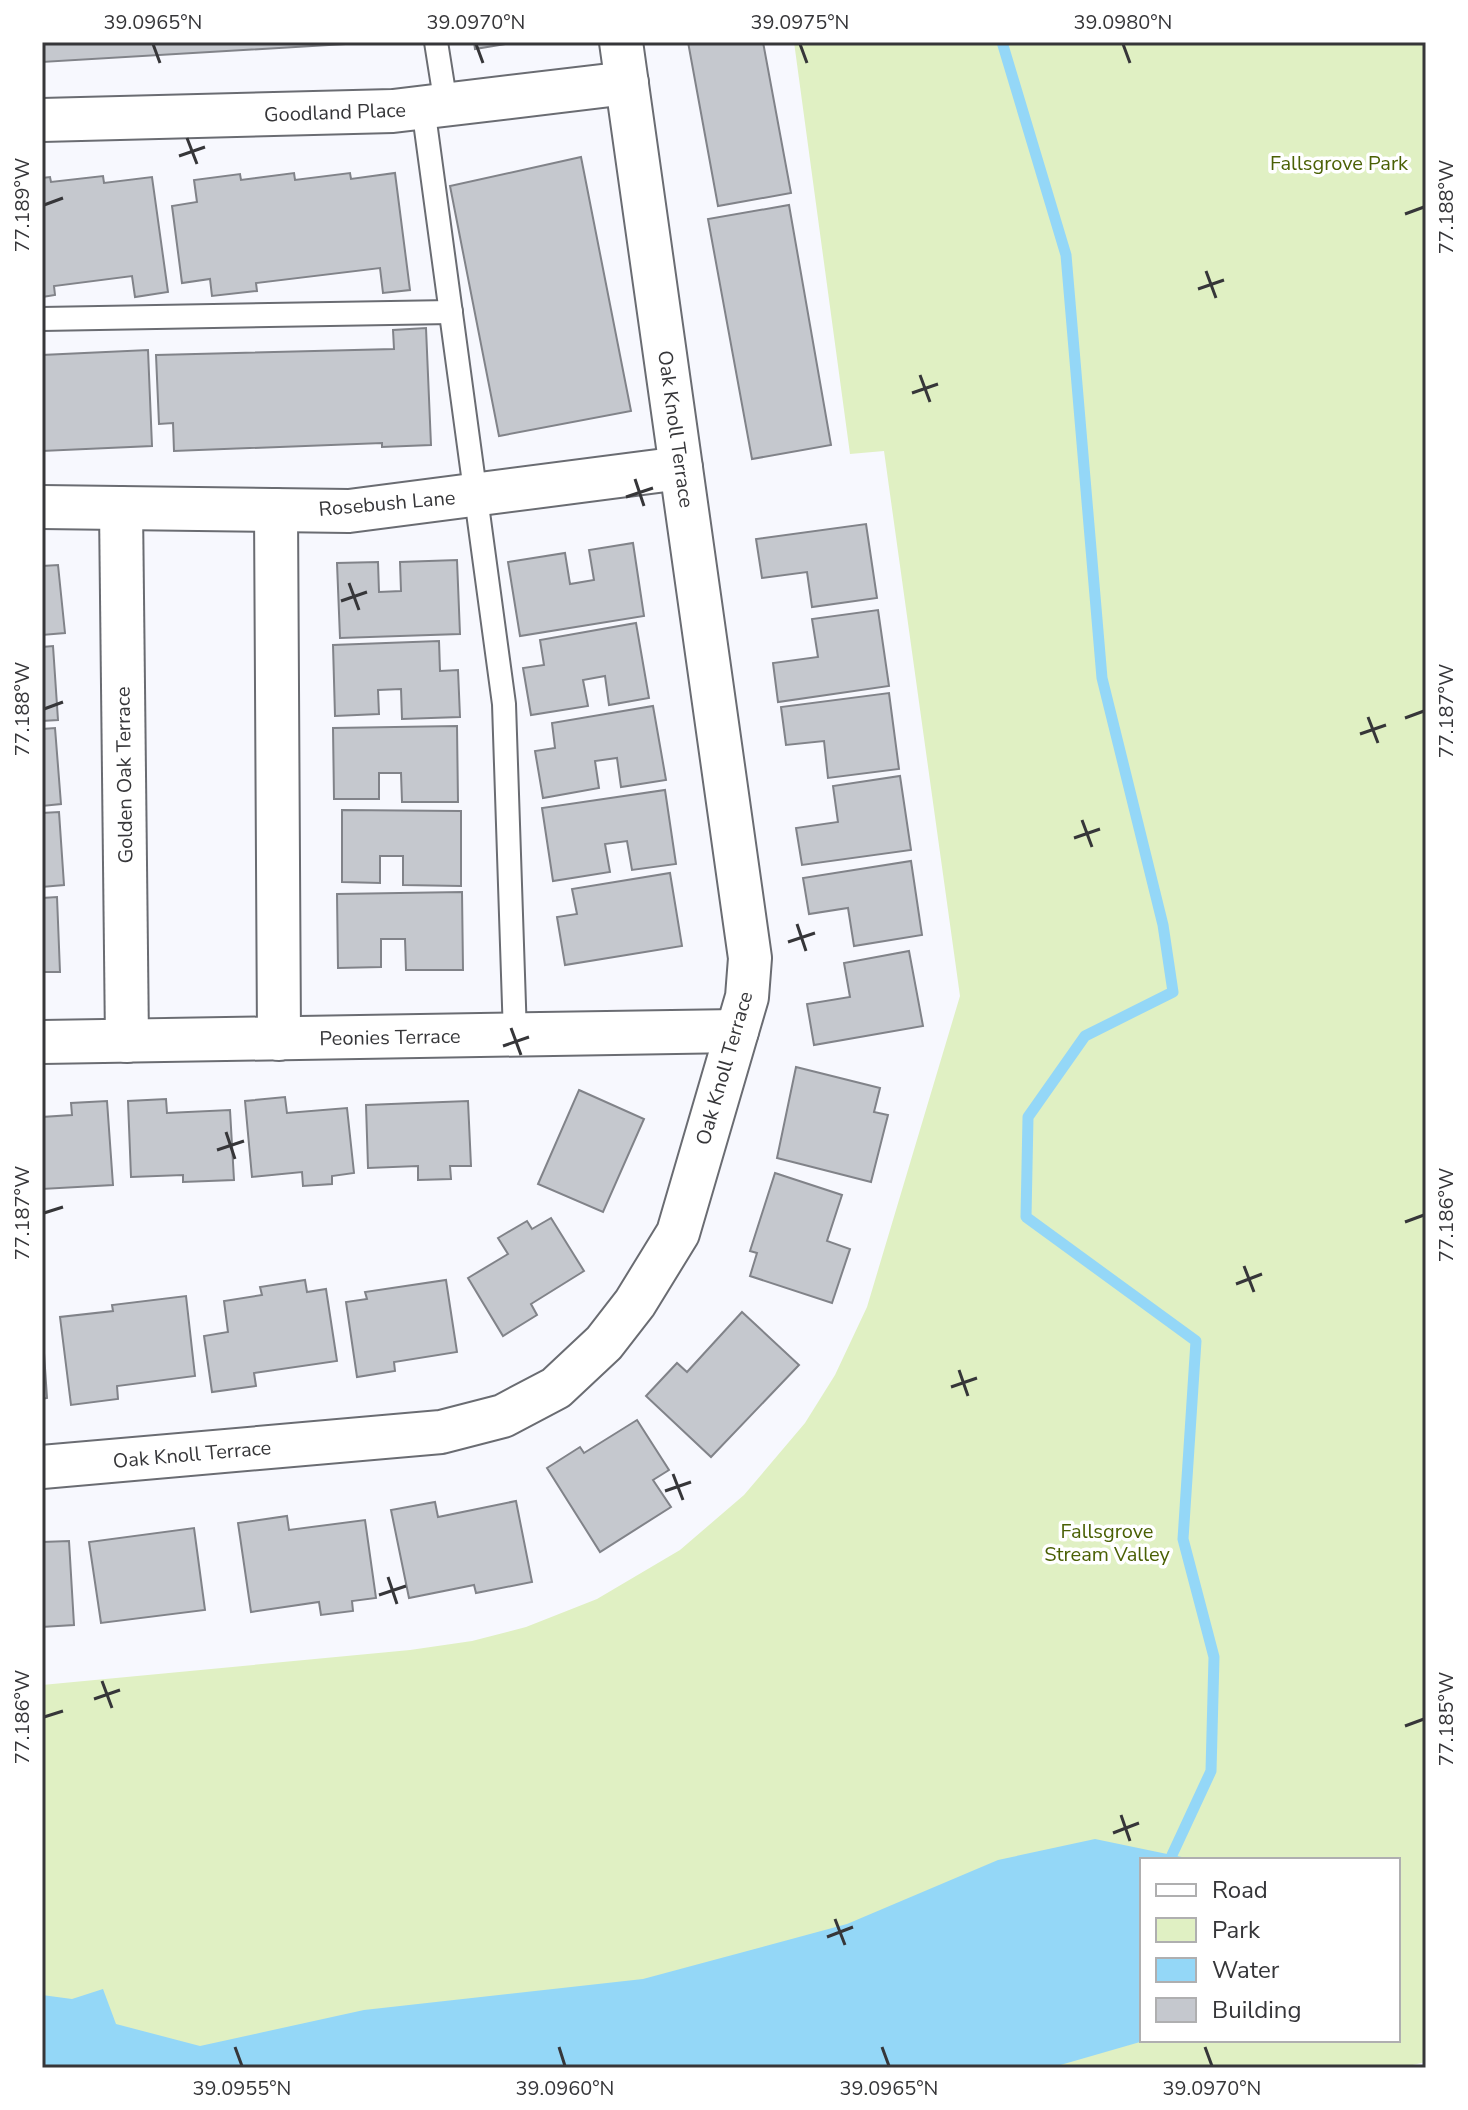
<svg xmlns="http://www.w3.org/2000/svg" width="1468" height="2110" viewBox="0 0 1468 2110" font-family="'Nunito Sans',sans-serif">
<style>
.green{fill:#e0f0c3;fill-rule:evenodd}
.water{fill:#94d7f7}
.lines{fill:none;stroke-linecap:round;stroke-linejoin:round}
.stream{stroke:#94d7f7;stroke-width:11}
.building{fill:#c5c8ce;stroke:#818389;stroke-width:2}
.service-casing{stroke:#6a6c72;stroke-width:26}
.minor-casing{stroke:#6a6c72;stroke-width:46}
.service{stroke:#fff;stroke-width:22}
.minor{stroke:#fff;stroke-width:42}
.ticks{fill:none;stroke:#363639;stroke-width:3}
.labels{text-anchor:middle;stroke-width:7;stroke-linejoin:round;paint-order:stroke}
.street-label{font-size:20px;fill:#363639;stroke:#fff}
.park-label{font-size:20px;fill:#4a6004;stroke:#fff}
.neatline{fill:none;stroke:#363639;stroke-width:3}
.ticks-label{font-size:20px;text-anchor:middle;fill:#363639}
</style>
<rect width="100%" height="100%" fill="#f7f8fe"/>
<path class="green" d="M 794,42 L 1426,42 L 1426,2062 L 1399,2068 L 42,2068 L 42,1685 L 410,1650 L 472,1641 L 526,1627 L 597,1599 L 680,1550 L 744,1495 L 805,1423 L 835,1375 L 867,1307 L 960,996 L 884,451 L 850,454 ZM 1142,1860 L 1398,1860 L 1398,2040 L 1142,2040 Z"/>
<path class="water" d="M 1095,1839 L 1196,1860 L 1142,1860 L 1142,2040 L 1147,2040 L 1050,2068 L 42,2068 L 42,1995 L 72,1999 L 103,1989 L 116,2024 L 200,2046 L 364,2010 L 643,1979 L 847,1924 L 998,1860 Z"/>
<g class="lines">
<path class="stream" d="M 1002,42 L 1066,255 L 1102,678 L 1163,925 L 1173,992 L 1085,1036 L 1028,1117 L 1026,1217 L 1196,1341 L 1183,1539 L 1214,1657 L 1211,1771 L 1172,1855"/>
</g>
<g class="building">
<path d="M 42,42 L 379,42 L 42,62 Z"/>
<path d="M 474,42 L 518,42 L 475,49 Z"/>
<path d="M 688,42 L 763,42 L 791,193 L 718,206 Z"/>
<path d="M 581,157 L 631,411 L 499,436 L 450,186 Z"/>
<path d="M 294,173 L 295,180 L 350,173 L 351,179 L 395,173 L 410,290 L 383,293 L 380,268 L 256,283 L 257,291 L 212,296 L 210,279 L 182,283 L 172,206 L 197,202 L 194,180 L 240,174 L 241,180 Z"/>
<path d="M 103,176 L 104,183 L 152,177 L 168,292 L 135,297 L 132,276 L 54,286 L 55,295 L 42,297 L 42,178 L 50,177 L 51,182 Z"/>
<path d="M 789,205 L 831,445 L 752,459 L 708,219 Z"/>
<path d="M 426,328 L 431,445 L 382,447 L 382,443 L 174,451 L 173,423 L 159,424 L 156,355 L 394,349 L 393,330 Z"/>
<path d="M 148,350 L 152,446 L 42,451 L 42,355 Z"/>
<path d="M 866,524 L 877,598 L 812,607 L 807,572 L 762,578 L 756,539 Z"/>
<path d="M 633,543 L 644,616 L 520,636 L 508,562 L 565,553 L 570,584 L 594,580 L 589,550 Z"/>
<path d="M 457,560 L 460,634 L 340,638 L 337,563 L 378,562 L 379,592 L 401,591 L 400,562 Z"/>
<path d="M 58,565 L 65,633 L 42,635 L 42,566 Z"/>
<path d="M 878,610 L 889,686 L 778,702 L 773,663 L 818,657 L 812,619 Z"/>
<path d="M 636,623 L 649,698 L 609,705 L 605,676 L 583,680 L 588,706 L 531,715 L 523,668 L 544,665 L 540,640 Z"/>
<path d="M 439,641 L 440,671 L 458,670 L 460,717 L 402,719 L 401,689 L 378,690 L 379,714 L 335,716 L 333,645 Z"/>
<path d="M 53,646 L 58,720 L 42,721 L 42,647 Z"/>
<path d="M 889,693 L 899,769 L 828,778 L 824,741 L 786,745 L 781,707 Z"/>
<path d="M 653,706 L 666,780 L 621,787 L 617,758 L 595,761 L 599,788 L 543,798 L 535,751 L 555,748 L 552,723 Z"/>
<path d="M 457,726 L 458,802 L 402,802 L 401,773 L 379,773 L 379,799 L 334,799 L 333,728 Z"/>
<path d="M 55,728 L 61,804 L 42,806 L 42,729 Z"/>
<path d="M 900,776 L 911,850 L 802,865 L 796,828 L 838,822 L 833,786 Z"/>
<path d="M 665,790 L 676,864 L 632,870 L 627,841 L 605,844 L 610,872 L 553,881 L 542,808 Z"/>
<path d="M 342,810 L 461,811 L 461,886 L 403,885 L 403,856 L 380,856 L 380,883 L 342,882 Z"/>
<path d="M 59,812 L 64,885 L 42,887 L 42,813 Z"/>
<path d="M 911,861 L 922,935 L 854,946 L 848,908 L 809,914 L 803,878 Z"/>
<path d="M 670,873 L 682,946 L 565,965 L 557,917 L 577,914 L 572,889 Z"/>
<path d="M 462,892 L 463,970 L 406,970 L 405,939 L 381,939 L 381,967 L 338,968 L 337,894 Z"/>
<path d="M 57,897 L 60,972 L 42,972 L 42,898 Z"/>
<path d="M 909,951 L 923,1026 L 814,1045 L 807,1004 L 850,997 L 844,963 Z"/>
<path d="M 796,1067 L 880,1088 L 874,1112 L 888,1115 L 871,1182 L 777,1158 Z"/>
<path d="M 579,1090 L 644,1119 L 603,1212 L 538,1184 Z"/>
<path d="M 285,1097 L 287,1113 L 347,1108 L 354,1173 L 332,1176 L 332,1184 L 303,1186 L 302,1172 L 252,1177 L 245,1101 Z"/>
<path d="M 166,1099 L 167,1113 L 230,1110 L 234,1180 L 183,1182 L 183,1175 L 131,1177 L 128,1101 Z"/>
<path d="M 107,1101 L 113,1185 L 42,1189 L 42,1117 L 72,1115 L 71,1103 Z"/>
<path d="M 468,1101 L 471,1166 L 450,1166 L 451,1179 L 418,1180 L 418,1166 L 368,1168 L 366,1105 Z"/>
<path d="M 775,1173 L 842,1195 L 827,1241 L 850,1249 L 832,1303 L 750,1276 L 757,1253 L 750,1251 Z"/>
<path d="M 551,1218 L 584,1271 L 531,1304 L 537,1315 L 503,1336 L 468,1278 L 508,1254 L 498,1238 L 527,1221 L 532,1229 Z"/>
<path d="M 305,1280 L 307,1292 L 326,1289 L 337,1361 L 254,1373 L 256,1386 L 212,1392 L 204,1336 L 228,1332 L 224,1301 L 262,1295 L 260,1287 Z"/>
<path d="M 446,1280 L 457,1352 L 394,1362 L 395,1371 L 357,1377 L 346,1302 L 367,1299 L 365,1292 Z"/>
<path d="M 186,1296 L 195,1376 L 117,1386 L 118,1399 L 71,1405 L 60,1317 L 113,1311 L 112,1305 Z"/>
<path d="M 742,1312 L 799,1365 L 711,1457 L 646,1396 L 677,1363 L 687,1372 Z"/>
<path d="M 42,1323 L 47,1398 L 42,1399 Z"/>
<path d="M 637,1420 L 669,1470 L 653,1480 L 671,1507 L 600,1552 L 547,1468 L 580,1447 L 584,1453 Z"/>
<path d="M 516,1501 L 532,1582 L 476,1593 L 474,1585 L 409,1598 L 391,1510 L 435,1502 L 438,1517 Z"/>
<path d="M 287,1516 L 289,1530 L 365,1520 L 376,1598 L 352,1601 L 353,1611 L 321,1615 L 319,1602 L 251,1612 L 238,1523 Z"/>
<path d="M 194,1528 L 205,1610 L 101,1623 L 89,1542 Z"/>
<path d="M 69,1541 L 74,1625 L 42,1627 L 42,1542 Z"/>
</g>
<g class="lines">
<g class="service-casing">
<g id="service">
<path d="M 436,42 L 446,105"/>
<path d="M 423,107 L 504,704 L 515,1035"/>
<path d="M 42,319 L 451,312"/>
</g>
</g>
<g class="minor-casing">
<g id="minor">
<path d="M 42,120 L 393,111 L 627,83"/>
<path d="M 42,507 L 349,511 L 681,468"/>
<path d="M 121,508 L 127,1041"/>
<path d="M 276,510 L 279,1039"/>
<path d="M 42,1042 L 737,1031"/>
<path d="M 42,1467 L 441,1432 L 503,1416 L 556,1388 L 604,1343 L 635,1303 L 678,1233 L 747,997 L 750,958 L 621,42"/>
</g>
</g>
<use href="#service" class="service"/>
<use href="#minor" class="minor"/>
</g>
<path class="ticks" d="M 153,44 L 160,63M 476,44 L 483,63M 800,44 L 807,63M 1123,44 L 1130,63M 187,138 L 197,164M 179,156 L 205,147M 44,205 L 63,198M 1405,214 L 1424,207M 1206,271 L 1216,298M 1198,289 L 1224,280M 920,375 L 930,402M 912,393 L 938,384M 635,479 L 644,506M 626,497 L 653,488M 349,583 L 359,610M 341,601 L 367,592M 44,709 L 63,702M 1368,717 L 1378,743M 1405,718 L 1424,711M 1360,734 L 1386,725M 1082,820 L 1092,847M 1074,838 L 1100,829M 797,924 L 806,951M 788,942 L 815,933M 511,1028 L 521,1055M 503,1046 L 529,1037M 226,1132 L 235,1159M 217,1150 L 244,1141M 44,1213 L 63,1207M 1405,1222 L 1424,1215M 1244,1266 L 1254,1292M 1236,1284 L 1262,1274M 959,1370 L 968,1396M 951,1387 L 977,1378M 673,1474 L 683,1500M 665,1491 L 691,1482M 388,1577 L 397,1604M 379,1595 L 406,1586M 102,1681 L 112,1708M 94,1699 L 120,1690M 44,1717 L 63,1711M 1405,1726 L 1424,1719M 1121,1815 L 1130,1841M 1113,1833 L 1139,1823M 835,1919 L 845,1945M 827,1937 L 853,1927M 235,2047 L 242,2066M 559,2047 L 565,2066M 882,2047 L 889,2066M 1205,2047 L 1212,2066"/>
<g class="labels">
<g class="street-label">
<text transform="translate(335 112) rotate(-2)" y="7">Goodland Place</text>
<text transform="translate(676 429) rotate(82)" y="7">Oak Knoll Terrace</text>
<text transform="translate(387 503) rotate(-5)" y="7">Rosebush Lane</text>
<text transform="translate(124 775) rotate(-91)" y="7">Golden Oak Terrace</text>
<text transform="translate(390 1037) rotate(-1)" y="7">Peonies Terrace</text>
<text transform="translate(724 1068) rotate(-74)" y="7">Oak Knoll Terrace</text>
<text transform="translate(192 1454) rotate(-5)" y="7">Oak Knoll Terrace</text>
</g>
<g class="park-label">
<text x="1339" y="170">Fallsgrove Park</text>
<text x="1107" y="1538">Fallsgrove<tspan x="1107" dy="23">Stream Valley</tspan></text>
</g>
</g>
<rect width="1468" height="2110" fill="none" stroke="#ffffff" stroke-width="88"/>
<rect x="1140" y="1858" width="260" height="184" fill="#ffffff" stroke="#afafb0" stroke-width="2"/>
<rect x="1156" y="1884" width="40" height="12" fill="#ffffff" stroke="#afafb0" stroke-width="2"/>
<text x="1212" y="1898" font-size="24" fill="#363639">Road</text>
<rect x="1156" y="1918" width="40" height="24" fill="#e0f0c3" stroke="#afafb0" stroke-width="2"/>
<text x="1212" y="1938" font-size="24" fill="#363639">Park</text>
<rect x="1156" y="1958" width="40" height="24" fill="#94d7f7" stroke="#afafb0" stroke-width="2"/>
<text x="1212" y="1978" font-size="24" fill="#363639">Water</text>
<rect x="1156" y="1998" width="40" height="24" fill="#c5c8ce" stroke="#afafb0" stroke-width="2"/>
<text x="1212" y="2018" font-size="24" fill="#363639">Building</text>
<rect x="44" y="44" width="1380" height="2022" class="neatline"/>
<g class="ticks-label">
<text x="153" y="29">39.0965°N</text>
<text x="476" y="29">39.0970°N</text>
<text x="800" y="29">39.0975°N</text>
<text x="1123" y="29">39.0980°N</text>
<text transform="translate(22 205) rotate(-90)" y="7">77.189°W</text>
<text transform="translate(1446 207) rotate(-90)" y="7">77.188°W</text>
<text transform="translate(22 709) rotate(-90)" y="7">77.188°W</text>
<text transform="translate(1446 711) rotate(-90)" y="7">77.187°W</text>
<text transform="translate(22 1213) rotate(-90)" y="7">77.187°W</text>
<text transform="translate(1446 1215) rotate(-90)" y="7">77.186°W</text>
<text transform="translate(22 1717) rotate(-90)" y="7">77.186°W</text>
<text transform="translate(1446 1719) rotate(-90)" y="7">77.185°W</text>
<text x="242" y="2095">39.0955°N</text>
<text x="565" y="2095">39.0960°N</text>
<text x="889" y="2095">39.0965°N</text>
<text x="1212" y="2095">39.0970°N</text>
</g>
</svg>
